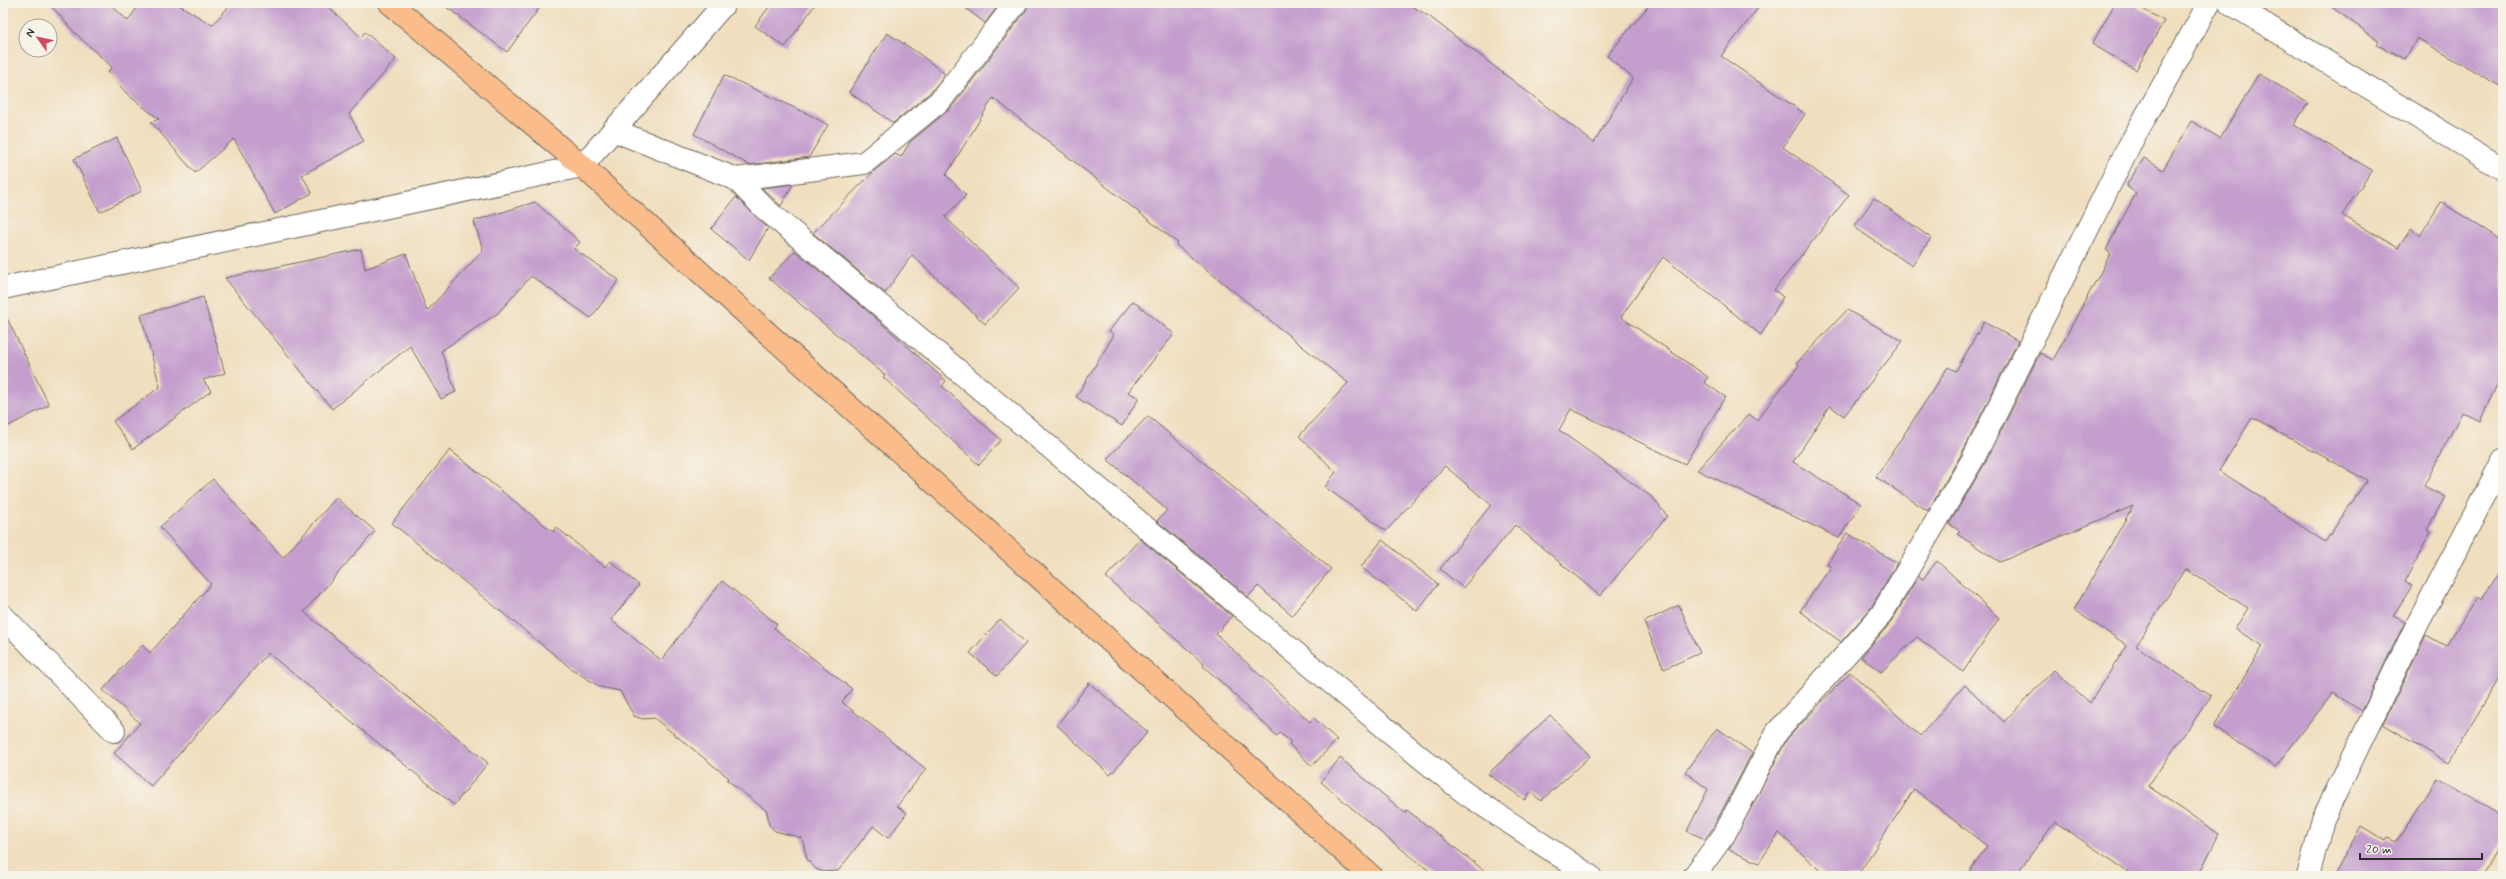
<svg xmlns="http://www.w3.org/2000/svg" width="2506" height="879" viewBox="0 0 2506 879" font-family="Mynerve,sans-serif">
<style>
.building{fill:#c49fce;fill-rule:evenodd}
.lines{fill:none;stroke-linecap:round;stroke-linejoin:round}
.minor-casing{stroke:#706a5e;stroke-width:24}
.primary-casing{stroke:#706a5e;stroke-width:24}
.minor{stroke:#fff;stroke-width:22}
.primary{stroke:#f9bc8a;stroke-width:22}
</style>
<rect width="100%" height="100%" fill="#f7f3e8"/>
<filter id="ink" filterUnits="userSpaceOnUse"><feTurbulence type="fractalNoise" baseFrequency=".025" numOctaves="2"/><feDisplacementMap in="SourceGraphic" scale="8" xChannelSelector="R" yChannelSelector="G"/><feConvolveMatrix kernelMatrix="1 2 1 2 8 2 1 2 1" color-interpolation-filters="sRGB"/></filter>
<filter id="wash" filterUnits="userSpaceOnUse"><feTurbulence type="fractalNoise" baseFrequency=".012" numOctaves="4" result="noise"/><feDisplacementMap in="SourceGraphic" scale="16" xChannelSelector="R" yChannelSelector="G"/><feGaussianBlur stdDeviation="0.9" result="paint"/><feColorMatrix in="noise" values="0 0 0 0 0 0 0 0 0 0 0 0 0 0 0 0 0 1.4 0 .05"/><feComposite in="paint" operator="in"/></filter>
<g filter="url(#wash)">
<rect width="100%" height="100%" fill="#f0debe"/>
<g id="blocks">
<g class="building">
<path d="M 49,3 L 109,3 L 128,21 L 140,3 L 176,3 L 212,25 L 232,3 L 324,3 L 361,37 L 365,32 L 396,59 L 349,114 L 364,141 L 302,175 L 312,193 L 275,214 L 234,139 L 195,173 L 151,122 L 159,119 L 128,95 L 108,72 L 112,67 L 74,32 Z"/>
<path d="M 441,3 L 543,3 L 507,52 Z"/>
<path d="M 772,3 L 816,3 L 785,47 L 755,26 Z"/>
<path d="M 959,3 L 1000,3 L 985,23 Z"/>
<path d="M 1028,3 L 1407,3 L 1430,17 L 1594,143 L 1633,78 L 1607,56 L 1651,3 L 1762,3 L 1721,56 L 1805,114 L 1783,147 L 1849,195 L 1774,290 L 1783,297 L 1761,335 L 1663,257 L 1621,317 L 1708,377 L 1704,382 L 1725,397 L 1685,464 L 1571,409 L 1559,430 L 1653,498 L 1667,516 L 1600,596 L 1515,525 L 1463,588 L 1440,569 L 1491,505 L 1445,466 L 1386,531 L 1325,487 L 1336,472 L 1299,436 L 1348,383 L 1176,245 L 1178,243 L 993,98 L 946,175 L 966,195 L 945,217 L 1019,288 L 985,324 L 912,255 L 885,293 L 813,233 L 873,172 L 895,154 L 901,157 L 910,142 L 951,108 L 1026,11 Z"/>
<path d="M 2115,3 L 2132,3 L 2164,21 L 2136,70 L 2092,44 Z"/>
<path d="M 2326,3 L 2503,3 L 2503,88 L 2417,38 L 2405,59 L 2377,45 L 2379,41 Z"/>
<path d="M 887,33 L 918,53 L 945,74 L 932,91 L 893,123 L 849,92 Z"/>
<path d="M 2259,74 L 2308,103 L 2294,125 L 2372,170 L 2342,215 L 2398,248 L 2411,229 L 2420,236 L 2441,202 L 2503,241 L 2503,372 L 2480,421 L 2462,412 L 2424,486 L 2445,497 L 2427,530 L 2431,532 L 2405,581 L 2412,586 L 2393,616 L 2405,622 L 2362,711 L 2333,693 L 2275,767 L 2214,727 L 2263,646 L 2235,629 L 2248,608 L 2185,569 L 2136,646 L 2211,696 L 2148,786 L 2219,834 L 2198,876 L 2135,876 L 2055,822 L 2015,876 L 1966,876 L 1987,846 L 1914,789 L 1857,876 L 1826,876 L 1779,833 L 1759,863 L 1729,850 L 1787,739 L 1850,672 L 1920,736 L 1965,685 L 2004,722 L 2054,670 L 2090,703 L 2127,645 L 2074,610 L 2133,506 L 2000,562 L 1957,534 L 1960,531 L 1949,524 L 1984,465 L 2040,353 L 2053,360 L 2111,253 L 2106,250 L 2136,193 L 2126,186 L 2144,158 L 2163,170 L 2191,121 L 2220,138 ZM 2252,418 L 2367,480 L 2325,542 L 2264,501 L 2265,499 L 2219,471 Z"/>
<path d="M 724,75 L 810,115 L 828,125 L 809,157 L 749,165 L 694,134 Z"/>
<path d="M 117,138 L 142,191 L 100,212 L 74,159 Z"/>
<path d="M 793,184 L 781,206 L 762,188 Z"/>
<path d="M 736,197 L 768,228 L 749,260 L 711,229 Z"/>
<path d="M 1874,198 L 1931,238 L 1912,266 L 1854,227 Z"/>
<path d="M 535,202 L 580,242 L 574,249 L 619,280 L 591,318 L 531,276 L 498,313 L 441,351 L 456,392 L 441,399 L 410,346 L 332,409 L 225,278 L 361,249 L 365,269 L 406,254 L 427,311 L 483,250 L 474,221 Z"/>
<path d="M 795,251 L 870,313 L 946,381 L 942,386 L 1001,440 L 979,465 L 883,377 L 885,375 L 769,278 Z"/>
<path d="M 203,297 L 225,373 L 203,380 L 211,391 L 133,449 L 113,421 L 160,387 L 141,315 Z"/>
<path d="M 1133,301 L 1174,334 L 1128,392 L 1139,398 L 1122,426 L 1076,397 L 1114,335 L 1109,331 Z"/>
<path d="M 3,310 L 49,405 L 3,429 Z"/>
<path d="M 1847,310 L 1903,341 L 1844,416 L 1830,406 L 1793,462 L 1861,504 L 1839,538 L 1697,470 L 1749,414 L 1757,420 L 1799,365 L 1797,363 Z"/>
<path d="M 1984,322 L 2018,341 L 1962,453 L 1928,511 L 1876,477 L 1948,367 L 1956,371 Z"/>
<path d="M 1148,416 L 1331,569 L 1292,615 L 1258,586 L 1248,597 L 1157,521 L 1167,510 L 1107,459 Z"/>
<path d="M 450,450 L 553,532 L 556,527 L 605,567 L 610,561 L 639,585 L 611,620 L 661,660 L 722,581 L 777,624 L 774,628 L 852,689 L 842,702 L 926,769 L 897,806 L 907,813 L 888,838 L 873,826 L 838,871 L 824,872 L 816,869 L 807,859 L 802,838 L 775,831 L 769,825 L 767,811 L 727,780 L 729,778 L 654,718 L 643,719 L 634,716 L 620,691 L 600,687 L 572,669 L 392,523 Z"/>
<path d="M 213,479 L 283,558 L 336,498 L 375,531 L 304,612 L 488,763 L 454,805 L 268,653 L 151,786 L 114,753 L 140,723 L 103,690 L 142,645 L 150,653 L 211,584 L 160,527 Z"/>
<path d="M 1847,533 L 1897,563 L 1871,608 L 1841,642 L 1800,611 L 1831,567 L 1827,564 Z"/>
<path d="M 1140,539 L 1232,616 L 1216,634 L 1310,722 L 1314,718 L 1337,740 L 1312,766 L 1289,744 L 1291,742 L 1280,733 L 1277,736 L 1237,698 L 1238,697 L 1203,666 L 1204,664 L 1106,577 Z"/>
<path d="M 1382,540 L 1438,584 L 1417,611 L 1361,567 Z"/>
<path d="M 1937,561 L 1999,618 L 1963,672 L 1917,637 L 1881,672 L 1861,657 L 1892,621 L 1918,576 L 1923,579 Z"/>
<path d="M 2503,567 L 2503,672 L 2448,763 L 2383,724 L 2426,635 L 2446,646 L 2477,597 L 2481,600 Z"/>
<path d="M 1679,605 L 1700,653 L 1664,669 L 1644,622 Z"/>
<path d="M 1000,619 L 1026,643 L 997,676 L 970,653 Z"/>
<path d="M 1089,683 L 1148,732 L 1110,775 L 1057,725 Z"/>
<path d="M 1550,715 L 1590,756 L 1541,801 L 1531,792 L 1525,800 L 1488,774 Z"/>
<path d="M 1717,728 L 1752,753 L 1713,828 L 1705,839 L 1687,831 L 1708,789 L 1685,772 Z"/>
<path d="M 1340,758 L 1405,813 L 1407,810 L 1491,876 L 1436,876 L 1385,836 L 1321,782 Z"/>
<path d="M 2438,778 L 2503,817 L 2503,839 L 2481,876 L 2334,876 L 2361,826 L 2386,841 L 2388,838 L 2396,842 Z"/>
</g>
</g>
</g>
<g filter="url(#ink)">
<use href="#blocks" fill-opacity="0" stroke="#706a5e" stroke-width="1"/>
<g class="lines">
<g class="minor-casing">
<g id="minor">
<path d="M 2230,3 L 2503,169"/>
<path d="M 613,130 L 736,179 L 864,163 L 941,100 L 1016,3"/>
<path d="M 736,179 L 765,209 L 1420,757 L 1465,793 L 1590,876"/>
<path d="M 3,288 L 582,166 L 725,3"/>
<path d="M 3,616 L 114,731"/>
<path d="M 1694,876 L 1724,835 L 1777,732 L 1881,615 L 1973,459 L 2129,146 L 2209,3"/>
<path d="M 2308,876 L 2323,819 L 2417,625 L 2503,460"/>
</g>
</g>
<g class="primary-casing">
<path id="primary" d="M 390,3 L 582,166 L 1371,876"/>
</g>
<use href="#minor" class="minor"/>
<use href="#primary" class="primary"/>
</g>
</g>
<rect width="2506" height="879" fill="none" stroke="#f7f3e8" stroke-width="16"/>
<g transform="translate(38 38) rotate(303)"><circle r="19" fill="#f7f3e8" stroke="#a5a39c"/>
<path d="M0-3L7 15L0 10L-7 15Z" fill="#d1495b"/>
<text y="-6" font-size="11" font-weight="bold" text-anchor="middle" fill="#2b2b2b">N</text>
</g>
<path d="M2360 853v6h122v-6" fill="none" stroke="#2b2b2b" stroke-width="2"/>
<text x="2366" y="853" font-size="12" fill="#2b2b2b" stroke="#f7f3e8" stroke-width="3" paint-order="stroke">20 m</text>
</svg>
